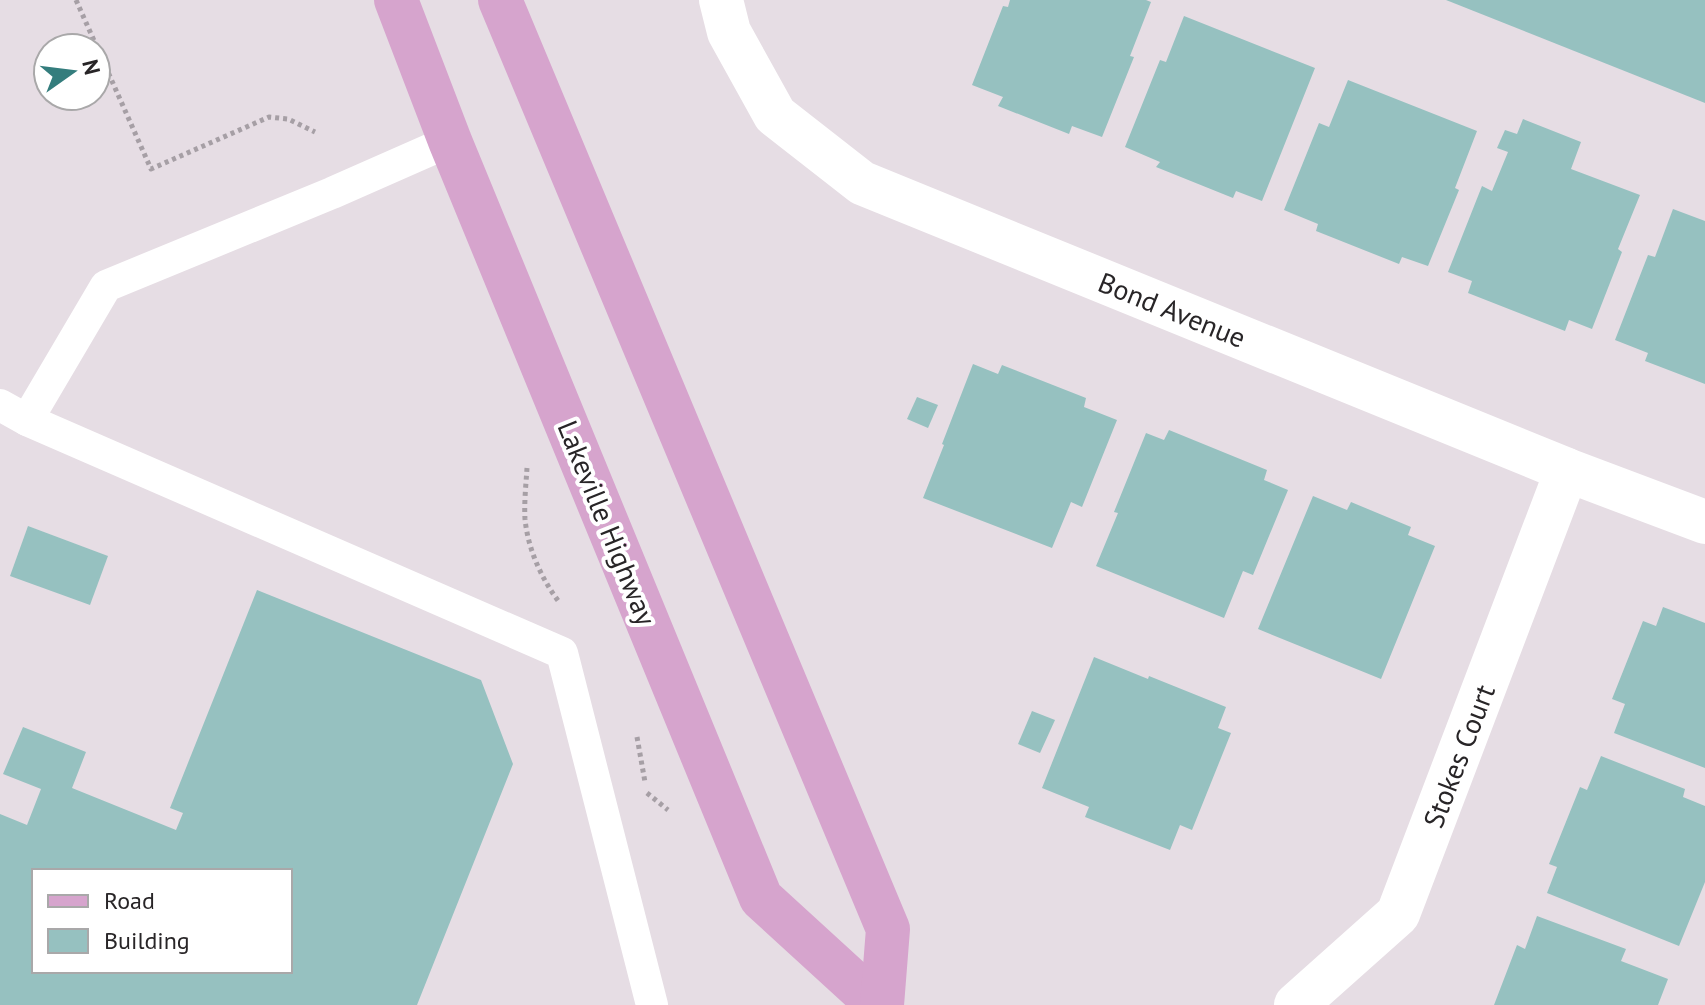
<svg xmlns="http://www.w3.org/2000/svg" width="1705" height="1005" viewBox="0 0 1705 1005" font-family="'PT Sans',sans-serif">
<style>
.building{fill:#96c1c0;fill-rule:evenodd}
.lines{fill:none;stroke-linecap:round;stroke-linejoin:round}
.path{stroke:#a69fa5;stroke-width:5;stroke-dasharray:4 4;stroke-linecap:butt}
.service{stroke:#fff;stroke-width:32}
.minor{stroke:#fff;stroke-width:44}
.primary{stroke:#d6a4cd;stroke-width:44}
.labels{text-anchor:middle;stroke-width:8;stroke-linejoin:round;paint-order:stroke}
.street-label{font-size:28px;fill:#282527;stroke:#fff}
</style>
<rect width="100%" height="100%" fill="#e6dde4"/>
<g class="building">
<path d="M 1010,0 L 1146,0 L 1151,2 L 1130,56 L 1134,57 L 1102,137 L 1072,126 L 1069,134 L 998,106 L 1003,97 L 972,85 L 1003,6 L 1008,7 Z"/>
<path d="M 1446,0 L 1705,0 L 1705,103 Z"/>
<path d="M 1184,16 L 1315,68 L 1262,201 L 1236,191 L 1233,198 L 1156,167 L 1160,162 L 1125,147 L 1160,60 L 1166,62 Z"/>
<path d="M 1348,80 L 1477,131 L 1455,188 L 1459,190 L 1428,266 L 1402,257 L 1399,264 L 1316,231 L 1318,224 L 1284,210 L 1319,123 L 1329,127 Z"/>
<path d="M 1523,119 L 1581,142 L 1571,169 L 1640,195 L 1618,249 L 1622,252 L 1592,329 L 1569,320 L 1565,331 L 1468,293 L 1472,281 L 1448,272 L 1482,186 L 1492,191 L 1508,152 L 1497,148 L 1505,130 L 1517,134 Z"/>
<path d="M 1673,209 L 1705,221 L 1705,384 L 1645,361 L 1648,353 L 1615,340 L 1648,255 L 1655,257 Z"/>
<path d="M 973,364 L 998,374 L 1002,365 L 1086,398 L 1084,407 L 1117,420 L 1082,507 L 1071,502 L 1052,548 L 923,498 L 944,445 L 942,444 Z"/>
<path d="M 917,397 L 938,405 L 928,428 L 907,419 Z"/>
<path d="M 1169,430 L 1267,470 L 1264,480 L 1288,490 L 1253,575 L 1243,571 L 1224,618 L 1096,566 L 1118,513 L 1114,512 L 1146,433 L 1164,440 Z"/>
<path d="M 1313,496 L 1347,510 L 1351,502 L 1411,527 L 1408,535 L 1435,546 L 1381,679 L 1258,629 Z"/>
<path d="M 28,526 L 108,556 L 90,605 L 10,576 Z"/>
<path d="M 257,590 L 481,680 L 513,764 L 417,1005 L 0,1005 L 0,814 L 27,825 L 41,789 L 3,774 L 23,727 L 86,752 L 72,788 L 176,830 L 183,813 L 170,808 ZM 34,871 L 290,871 L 290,971 L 34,971 Z"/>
<path d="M 1663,607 L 1705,623 L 1705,768 L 1614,733 L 1625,704 L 1612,699 L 1643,621 L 1656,626 Z"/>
<path d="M 1094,657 L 1148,679 L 1149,676 L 1226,707 L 1218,728 L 1231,733 L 1192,830 L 1180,825 L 1170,850 L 1085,817 L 1089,807 L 1042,788 Z"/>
<path d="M 1032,711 L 1055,720 L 1040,753 L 1018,744 Z"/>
<path d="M 1601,756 L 1685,789 L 1683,797 L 1705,806 L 1705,882 L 1679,946 L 1547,893 L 1557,867 L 1549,864 L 1580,787 L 1587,790 Z"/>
<path d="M 1537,916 L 1626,949 L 1621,961 L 1668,979 L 1658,1005 L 1494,1005 L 1517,945 L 1525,949 Z"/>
</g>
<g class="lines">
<g class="path">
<path d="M 76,0 L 151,169 L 269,117 L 288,119 L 315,132"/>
<path d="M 527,468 C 526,484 524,503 525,519 C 528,549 541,578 559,602"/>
<path d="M 637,737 L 645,782"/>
<path d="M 647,793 L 668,810"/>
</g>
<g class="service">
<path d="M 0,405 L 27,420 L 106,286 L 332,193 L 450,141"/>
<path d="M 27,420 L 562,653 L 652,1005"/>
</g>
<g class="minor">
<path d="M 721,0 L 729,32 L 775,115 L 862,183 L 1567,470 L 1705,522"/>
<path d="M 1296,1005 L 1398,914 L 1567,470"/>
</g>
<g class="primary">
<path d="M 396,0 L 450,141 L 761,898 L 878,1005"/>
<path d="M 500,0 L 888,929 L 882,1005"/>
</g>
</g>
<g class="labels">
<g class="street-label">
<text transform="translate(1172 310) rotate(22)" y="10">Bond Avenue</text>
<text transform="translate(607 523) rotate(68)" y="10">Lakeville Highway</text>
<text transform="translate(1459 756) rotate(-69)" y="10">Stokes Court</text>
</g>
</g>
<rect x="32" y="869" width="260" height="104" fill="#ffffff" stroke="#a9a8a9" stroke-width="2"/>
<rect x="48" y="895" width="40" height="12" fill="#d6a4cd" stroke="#a9a8a9" stroke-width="2"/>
<text x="104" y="909" font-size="24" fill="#282527">Road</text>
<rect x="48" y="929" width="40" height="24" fill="#96c1c0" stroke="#a9a8a9" stroke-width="2"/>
<text x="104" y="949" font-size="24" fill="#282527">Building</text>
<g transform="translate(72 72) rotate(76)"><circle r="38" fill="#ffffff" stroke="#a9a8a9" stroke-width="2"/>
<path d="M0-6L14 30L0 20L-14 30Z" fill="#347d7d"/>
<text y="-12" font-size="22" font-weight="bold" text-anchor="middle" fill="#282527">N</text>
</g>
</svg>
